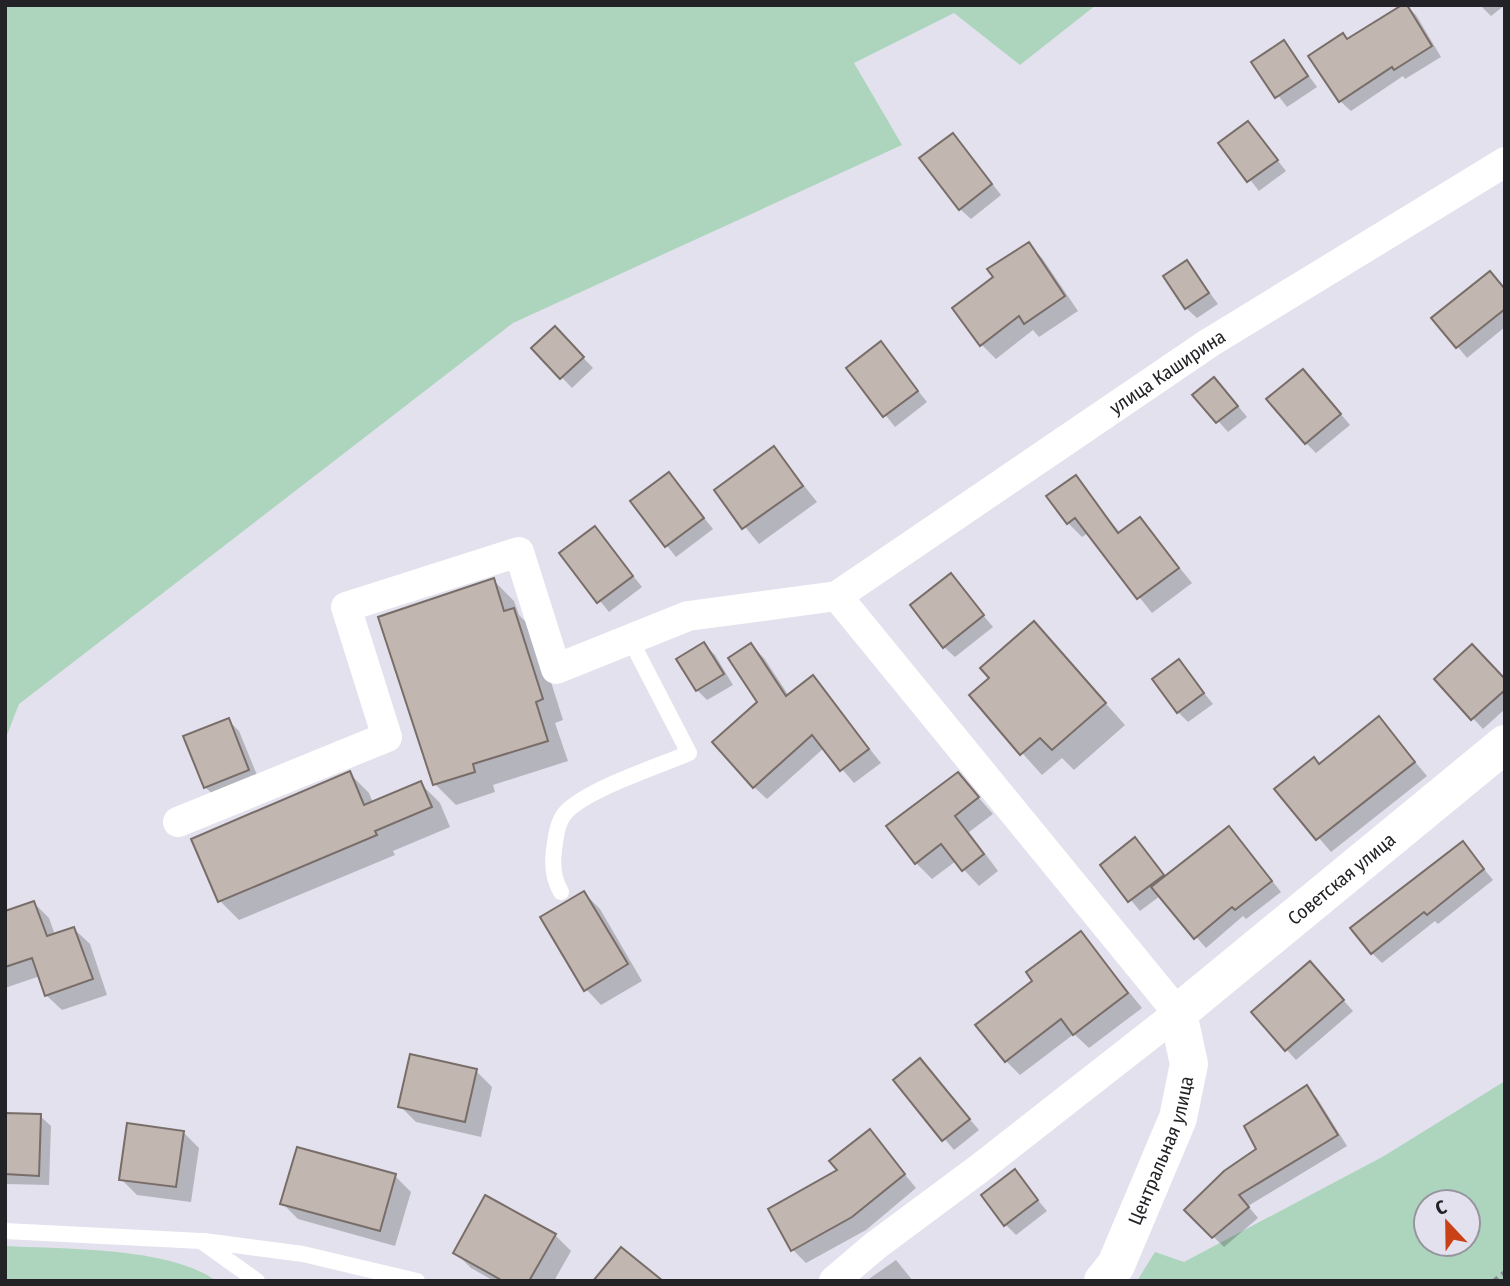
<svg xmlns="http://www.w3.org/2000/svg" width="1510" height="1286" viewBox="0 0 1510 1286" font-family="'Fira Sans Condensed',sans-serif">
<style>
.green{fill:#add5bd;fill-rule:evenodd}
.shadow{fill:#0003}
.building{fill:#c2b6b0;stroke:#786d68;stroke-width:2}
.lines{fill:none;stroke-linecap:round;stroke-linejoin:round}
.path{stroke:#8a8991;stroke-width:4.5;stroke-dasharray:5 5;stroke-linecap:butt}
.service{stroke:#fff;stroke-width:16}
.minor{stroke:#fff;stroke-width:30}
.tertiary{stroke:#fff;stroke-width:38}
.labels{text-anchor:middle;stroke-width:7;stroke-linejoin:round;paint-order:stroke}
.street-label{font-size:19px;fill:#232327;stroke:#e2e1ed}
</style>
<rect width="100%" height="100%" fill="#e2e1ed"/>
<g class="green">
<path d="M 5,5 L 1096,5 L 1020,65 L 954,13 L 854,63 L 902,145 L 513,323 L 19,704 L 5,740 Z"/>
<path d="M 1505,1081 L 1505,1281 L 1137,1281 L 1155,1252 L 1184,1262 L 1384,1156 ZM 1468,1202 L 1468,1244 L 1426,1244 L 1426,1202 Z"/>
<path d="M 5,1246 C 62,1249 172,1247 216,1281 L 5,1281 Z"/>
</g>
<g class="shadow">
<path d="M 1406,5 L 1416,15 L 1441,57 L 1405,79 L 1403,76 L 1351,111 L 1340,101 L 1348,40 Z"/>
<path d="M 1480,5 L 1505,5 L 1491,16 Z"/>
<path d="M 1284,42 L 1317,87 L 1287,107 L 1253,63 Z"/>
<path d="M 1248,123 L 1286,171 L 1259,191 L 1221,143 Z"/>
<path d="M 963,146 L 1001,195 L 971,219 L 960,209 Z"/>
<path d="M 1028,244 L 1042,258 L 1078,311 L 1039,337 L 1033,330 L 996,359 L 982,345 L 995,277 Z"/>
<path d="M 1187,262 L 1218,304 L 1197,318 L 1186,308 Z"/>
<path d="M 1505,289 L 1505,327 L 1467,358 L 1434,318 Z"/>
<path d="M 555,328 L 593,368 L 572,388 L 534,348 Z"/>
<path d="M 881,344 L 927,402 L 895,427 L 848,368 Z"/>
<path d="M 1313,381 L 1350,425 L 1316,453 L 1306,443 Z"/>
<path d="M 1224,389 L 1247,417 L 1228,432 L 1195,395 Z"/>
<path d="M 774,448 L 817,502 L 759,544 L 716,491 Z"/>
<path d="M 669,474 L 713,529 L 676,557 L 632,502 Z"/>
<path d="M 1076,478 L 1121,534 L 1140,519 L 1192,583 L 1152,613 L 1088,533 L 1082,537 L 1068,523 Z"/>
<path d="M 595,528 L 642,587 L 609,612 L 562,554 Z"/>
<path d="M 951,576 L 993,627 L 955,657 L 944,647 Z"/>
<path d="M 493,580 L 514,601 L 519,615 L 535,631 L 563,720 L 555,723 L 568,761 L 493,785 L 495,792 L 456,805 L 435,784 Z"/>
<path d="M 1034,623 L 1125,725 L 1074,770 L 1062,758 L 1042,775 L 971,696 L 991,679 Z"/>
<path d="M 704,644 L 715,655 L 733,685 L 707,700 L 697,690 Z"/>
<path d="M 751,645 L 764,658 L 789,696 L 813,678 L 881,763 L 854,783 L 824,748 L 767,799 L 754,787 L 760,702 Z"/>
<path d="M 1179,662 L 1213,704 L 1188,722 L 1178,712 Z"/>
<path d="M 1436,679 L 1505,681 L 1505,709 L 1483,729 Z"/>
<path d="M 1379,719 L 1427,776 L 1331,852 L 1277,789 L 1320,766 Z"/>
<path d="M 228,720 L 239,731 L 259,780 L 216,797 L 205,787 Z"/>
<path d="M 349,773 L 369,793 L 373,803 L 420,783 L 440,803 L 450,827 L 393,851 L 395,855 L 239,920 L 220,901 Z"/>
<path d="M 958,774 L 993,814 L 969,832 L 998,871 L 979,886 L 956,861 L 932,879 L 916,863 Z"/>
<path d="M 1239,839 L 1281,892 L 1246,919 L 1243,916 L 1206,948 L 1160,896 L 1140,911 L 1102,865 L 1135,840 L 1166,878 Z"/>
<path d="M 1463,843 L 1493,880 L 1438,924 L 1435,921 L 1382,963 L 1372,953 Z"/>
<path d="M 584,893 L 600,909 L 642,981 L 601,1005 L 586,989 Z"/>
<path d="M 34,903 L 49,918 L 55,935 L 74,929 L 90,944 L 107,995 L 62,1010 L 46,995 L 40,976 L 5,988 L 5,913 Z"/>
<path d="M 1081,933 L 1142,1008 L 1089,1048 L 1074,1034 L 1020,1075 L 1006,1061 L 1034,981 Z"/>
<path d="M 1320,974 L 1353,1011 L 1296,1060 L 1286,1049 Z"/>
<path d="M 920,1060 L 979,1130 L 954,1150 L 895,1080 Z"/>
<path d="M 476,1071 L 492,1087 L 481,1137 L 416,1122 L 400,1106 Z"/>
<path d="M 1307,1088 L 1317,1098 L 1347,1146 L 1248,1206 L 1258,1218 L 1224,1247 L 1186,1210 L 1259,1150 Z"/>
<path d="M 5,1114 L 40,1116 L 51,1126 L 49,1185 L 5,1184 Z"/>
<path d="M 183,1132 L 199,1148 L 191,1202 L 137,1195 L 121,1179 Z"/>
<path d="M 870,1132 L 916,1188 L 866,1230 L 806,1263 L 793,1250 L 839,1171 Z"/>
<path d="M 1014,1172 L 1047,1211 L 1016,1235 L 1006,1225 Z"/>
<path d="M 395,1176 L 411,1192 L 395,1246 L 298,1219 L 282,1203 Z"/>
<path d="M 555,1235 L 571,1251 L 554,1281 L 494,1281 L 471,1268 L 455,1252 Z"/>
<path d="M 896,1260 L 913,1281 L 866,1281 Z"/>
</g>
<g class="building">
<path d="M 1402,5 L 1407,5 L 1432,46 L 1394,70 L 1392,67 L 1339,102 L 1308,56 L 1343,33 L 1347,39 Z"/>
<path d="M 1284,40 L 1308,76 L 1275,98 L 1251,62 Z"/>
<path d="M 1248,121 L 1278,160 L 1247,182 L 1218,143 Z"/>
<path d="M 953,133 L 992,184 L 959,210 L 919,158 Z"/>
<path d="M 1029,242 L 1065,296 L 1024,324 L 1019,316 L 980,346 L 952,308 L 993,277 L 987,269 Z"/>
<path d="M 1187,260 L 1209,293 L 1185,309 L 1163,276 Z"/>
<path d="M 1490,271 L 1505,289 L 1505,309 L 1456,348 L 1431,318 Z"/>
<path d="M 555,326 L 584,357 L 560,379 L 531,348 Z"/>
<path d="M 881,341 L 918,391 L 883,417 L 846,368 Z"/>
<path d="M 1303,369 L 1341,414 L 1305,444 L 1266,399 Z"/>
<path d="M 1214,377 L 1238,406 L 1216,423 L 1192,395 Z"/>
<path d="M 774,446 L 803,486 L 742,529 L 714,490 Z"/>
<path d="M 669,472 L 704,518 L 665,547 L 630,501 Z"/>
<path d="M 1076,475 L 1118,533 L 1140,517 L 1179,568 L 1137,599 L 1075,518 L 1067,524 L 1046,496 Z"/>
<path d="M 595,526 L 633,576 L 597,603 L 559,553 Z"/>
<path d="M 951,573 L 984,615 L 943,648 L 910,605 Z"/>
<path d="M 494,578 L 504,611 L 514,608 L 543,699 L 536,702 L 548,741 L 473,764 L 475,772 L 433,785 L 378,617 Z"/>
<path d="M 1034,621 L 1106,703 L 1052,750 L 1040,738 L 1020,755 L 969,695 L 989,678 L 980,668 Z"/>
<path d="M 704,642 L 724,674 L 696,691 L 676,659 Z"/>
<path d="M 751,643 L 786,696 L 813,675 L 869,749 L 840,771 L 812,735 L 753,788 L 712,742 L 757,702 L 728,658 Z"/>
<path d="M 1472,644 L 1505,679 L 1505,690 L 1471,720 L 1434,679 Z"/>
<path d="M 1179,659 L 1204,693 L 1177,713 L 1152,679 Z"/>
<path d="M 1379,716 L 1415,762 L 1316,840 L 1274,789 L 1314,757 L 1319,764 Z"/>
<path d="M 229,718 L 249,770 L 204,788 L 183,736 Z"/>
<path d="M 350,771 L 364,805 L 421,781 L 432,807 L 375,831 L 377,835 L 218,902 L 191,839 Z"/>
<path d="M 958,772 L 979,797 L 955,816 L 984,854 L 962,871 L 941,844 L 915,864 L 886,826 Z"/>
<path d="M 1229,826 L 1272,881 L 1235,910 L 1232,907 L 1194,939 L 1151,887 Z"/>
<path d="M 1135,837 L 1164,875 L 1128,902 L 1100,865 Z"/>
<path d="M 1463,841 L 1484,869 L 1427,915 L 1424,912 L 1371,954 L 1350,928 Z"/>
<path d="M 584,891 L 628,964 L 584,991 L 540,917 Z"/>
<path d="M 34,901 L 47,936 L 74,927 L 93,979 L 45,996 L 32,958 L 5,967 L 5,911 Z"/>
<path d="M 1081,931 L 1128,993 L 1073,1035 L 1061,1019 L 1005,1062 L 975,1025 L 1032,981 L 1026,972 Z"/>
<path d="M 1310,961 L 1344,1000 L 1285,1051 L 1251,1012 Z"/>
<path d="M 410,1054 L 477,1069 L 465,1122 L 398,1107 Z"/>
<path d="M 920,1058 L 970,1119 L 942,1141 L 893,1080 Z"/>
<path d="M 1307,1085 L 1338,1135 L 1239,1195 L 1249,1207 L 1212,1238 L 1184,1210 L 1224,1171 L 1256,1149 L 1244,1126 Z"/>
<path d="M 5,1113 L 41,1114 L 39,1176 L 5,1174 Z"/>
<path d="M 127,1123 L 184,1131 L 176,1187 L 119,1180 Z"/>
<path d="M 870,1129 L 905,1174 L 852,1217 L 791,1251 L 768,1209 L 837,1170 L 829,1161 Z"/>
<path d="M 297,1147 L 396,1174 L 380,1231 L 280,1204 Z"/>
<path d="M 1015,1169 L 1038,1200 L 1004,1226 L 981,1195 Z"/>
<path d="M 485,1195 L 556,1234 L 529,1281 L 503,1281 L 453,1253 Z"/>
<path d="M 621,1247 L 663,1281 L 593,1281 Z"/>
</g>
<g class="lines">
<path class="path" d="M 1494,1281 L 1505,1272"/>
<g class="service">
<path d="M 561,892 C 553,879 552,866 554,850 C 556,837 557,821 567,811 C 590,788 657,767 689,753 L 630,639"/>
<path d="M 5,1231 L 201,1241 L 257,1281"/>
<path d="M 204,1241 L 303,1254 L 417,1281"/>
</g>
<g class="minor">
<path id="s1" d="M 178,822 L 387,737 L 346,607 L 519,552 L 556,669 L 688,616 L 837,596 L 1209,343 L 1505,162"/>
<path d="M 834,1281 L 875,1246 L 980,1168 L 1178,1013 L 837,596"/>
</g>
<path class="tertiary" id="s2" d="M 1103,1281 L 1116,1265 L 1178,1118 L 1189,1064 L 1178,1013 L 1505,744"/>
</g>
<g class="labels">
<g class="street-label">
<text dy="7" stroke="none"><textPath href="#s1" startOffset="1358">улица Каширина</textPath></text>
<text dy="7" stroke="none"><textPath href="#s2" startOffset="499">Советская улица</textPath></text>
<text dy="7" stroke="none"><textPath href="#s2" startOffset="144">Центральная улица</textPath></text>
</g>
</g>
<rect width="1510" height="1286" fill="none" stroke="#232327" stroke-width="14"/>
<g transform="translate(1447 1223) rotate(338)"><circle r="33" fill="#e2e1ed" stroke="#96959e" stroke-width="2"/>
<path d="M0-5L12 26L0 18L-12 26Z" fill="#c94116"/>
<text y="-10" font-size="19" font-weight="bold" text-anchor="middle" fill="#232327">С</text>
</g>
</svg>
